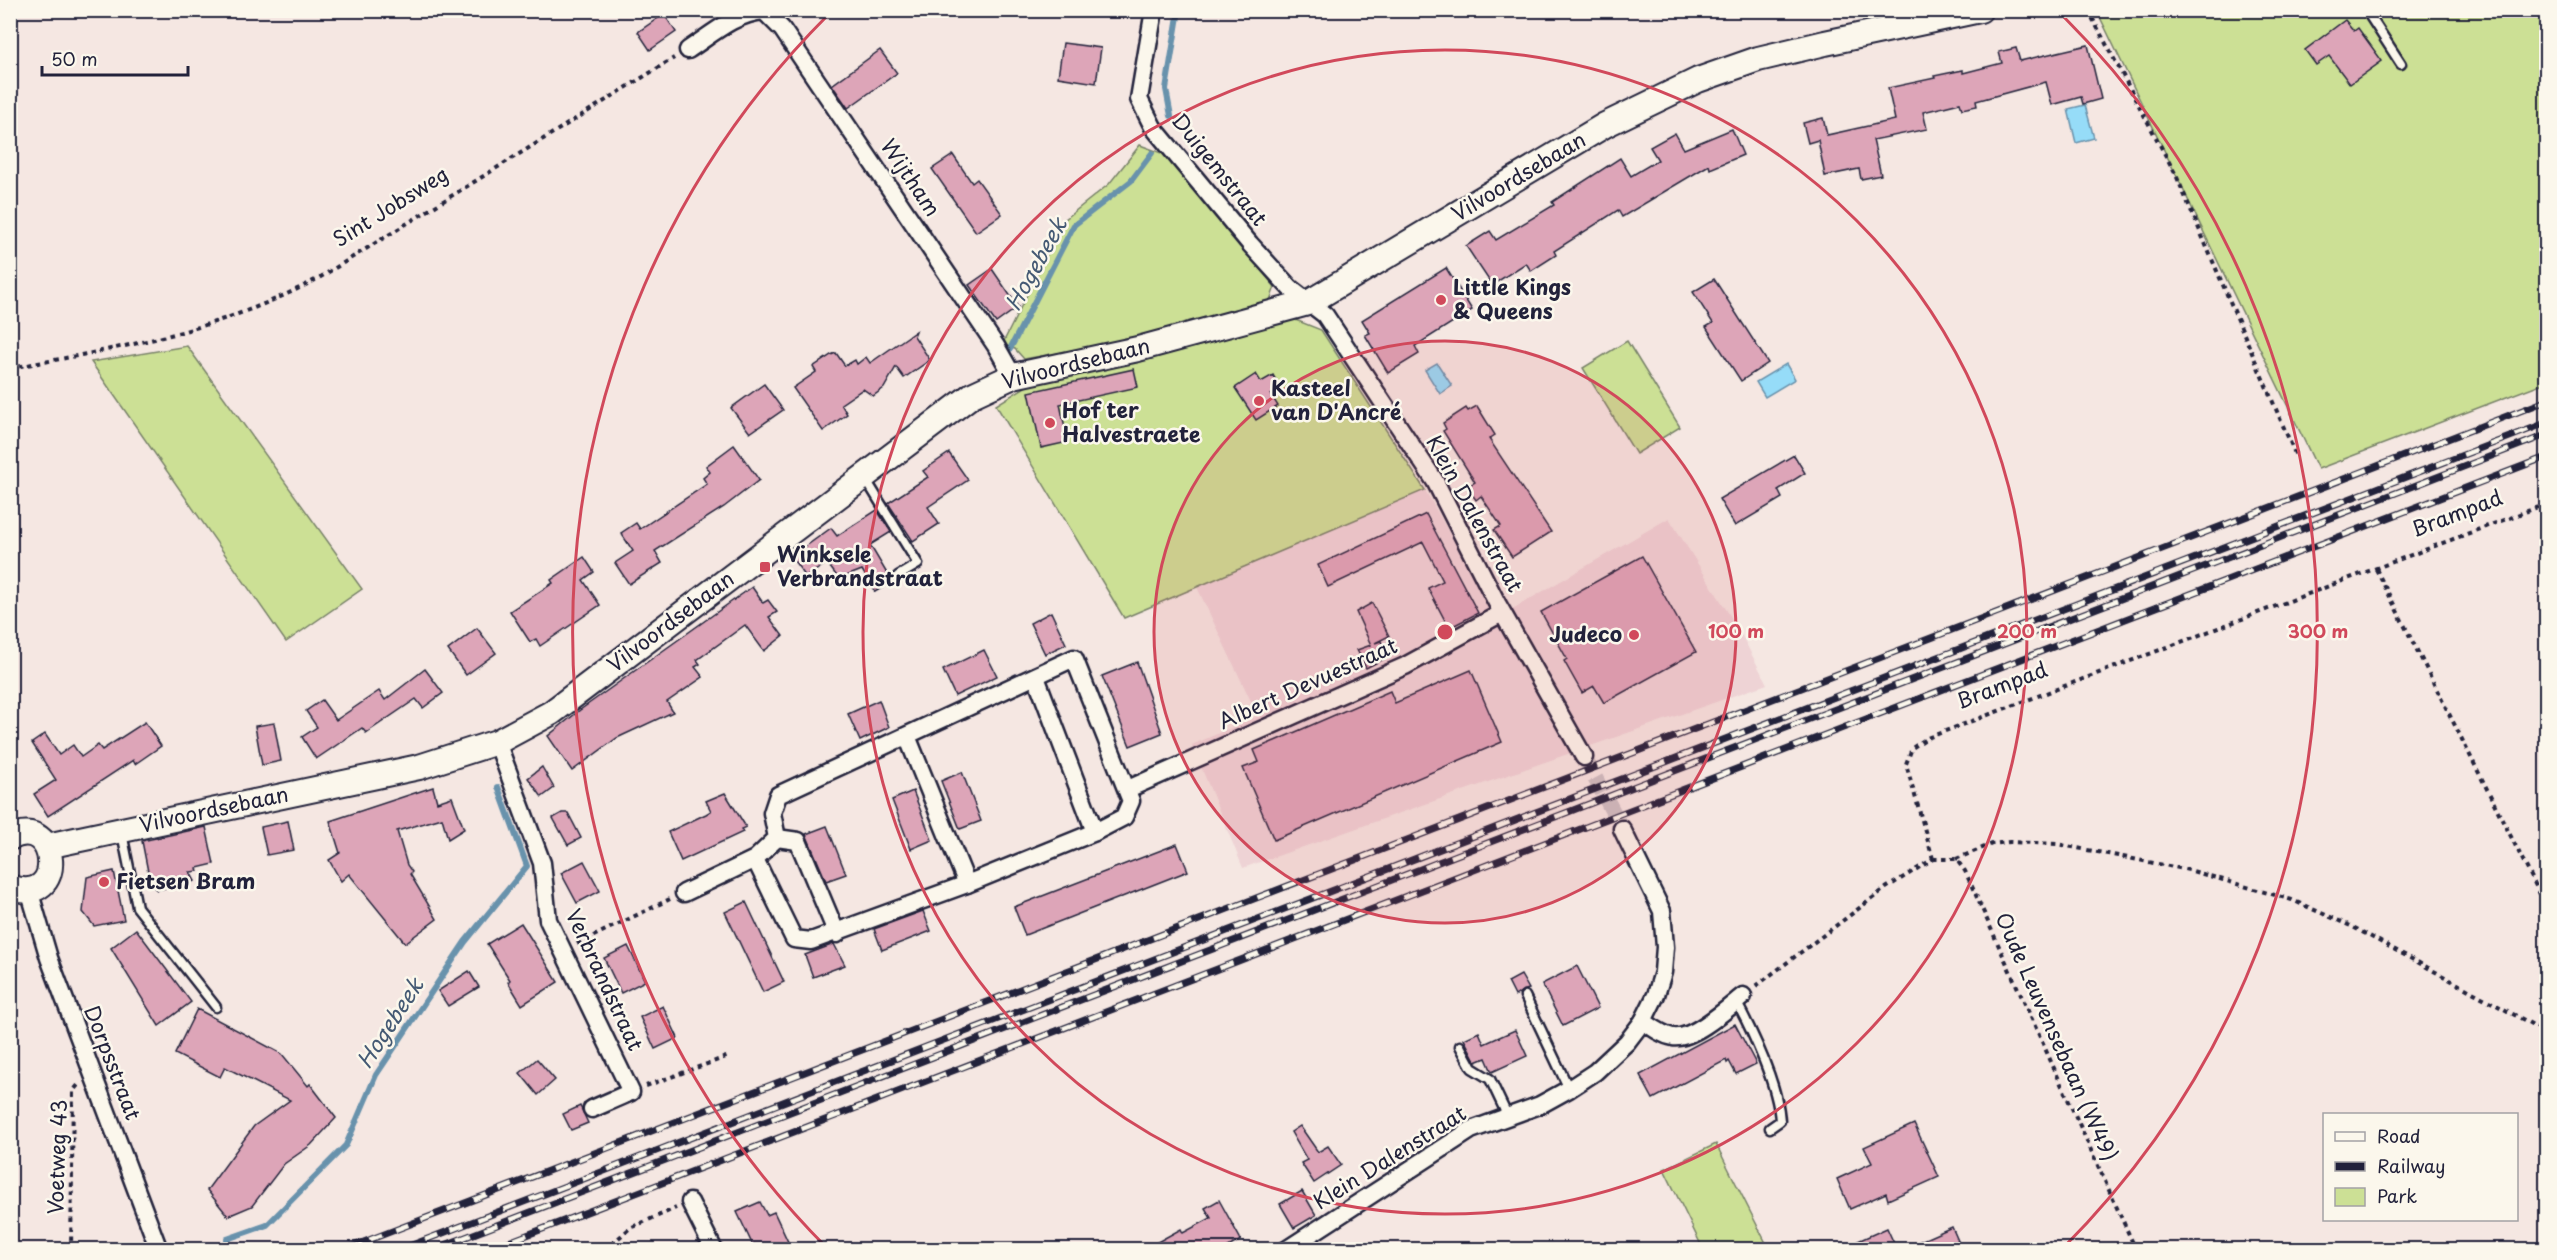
<svg xmlns="http://www.w3.org/2000/svg" width="2557" height="1260" viewBox="0 0 2557 1260" font-family="'Playpen Sans',sans-serif">
<style>
.built{fill:#eed3d5}
.green{fill:#cce095;stroke:#778168;stroke-width:1.5}
.water{fill:#96dcf8;stroke:#6892ac;stroke-width:1.5}
.lines{fill:none;stroke-linecap:round;stroke-linejoin:round}
.stream{stroke:#6892ac;stroke-width:6}
.building{fill:#dda5b8;stroke:#22223b;stroke-width:1.5}
.street-tunnel{stroke:#cbc0c1;stroke-width:16;stroke-dasharray:16 8;stroke-linecap:butt}
.lane-casing{stroke:#22223b;stroke-width:13}
.street-casing{stroke:#22223b;stroke-width:21}
.secondary-casing{stroke:#22223b;stroke-width:28}
.path{stroke:#22223b;stroke-width:4;stroke-dasharray:4.5 4.5;stroke-linecap:butt}
.lane{stroke:#fbf7ec;stroke-width:8}
.street{stroke:#fbf7ec;stroke-width:16}
.secondary{stroke:#fbf7ec;stroke-width:24}
.rail-casing{stroke:#22223b;stroke-width:7}
.rail{stroke:#fbf7ec;stroke-width:4.5;stroke-dasharray:14;stroke-linecap:butt}
.ring{fill:none;stroke:#d1495b;stroke-width:3}
.poi-dot{fill:#d1495b;stroke:#fbf7ec;stroke-width:2}
.labels{text-anchor:middle;stroke-width:5;stroke-linejoin:round;paint-order:stroke}
.street-label{font-size:21px;fill:#22223b;stroke:#fbf7ec}
.poi-label{font-size:21px;font-weight:bold;fill:#22223b;stroke:#fbf7ec;text-anchor:start}
.water-label{font-size:22px;font-style:italic;fill:#455a74;stroke:#fbf7ec}
.centre{fill:#d1495b;stroke:#fbf7ec;stroke-width:3}
.ring-label{font-size:18px;text-anchor:middle;font-weight:bold;fill:#d1495b;stroke:#fbf7ec;stroke-width:5;stroke-linejoin:round;paint-order:stroke}
</style>
<rect width="100%" height="100%" fill="#f5e7e2"/>
<filter id="ink" filterUnits="userSpaceOnUse"><feTurbulence type="fractalNoise" baseFrequency=".0167" numOctaves="2"/><feDisplacementMap in="SourceGraphic" scale="12" xChannelSelector="R" yChannelSelector="G"/><feConvolveMatrix kernelMatrix="1 2 1 2 8 2 1 2 1" color-interpolation-filters="sRGB"/></filter>
<g filter="url(#ink)">
<path class="built" d="M 1425,490 L 1496,616 L 1516,607 L 1669,518 L 1739,630 L 1767,684 L 1243,868 L 1192,745 L 1258,716 L 1197,587 Z"/>
<g class="green">
<path d="M 2097,11 L 2546,11 L 2546,382 L 2318,469 Z"/>
<path d="M 1140,145 L 1164,154 L 1275,287 L 1269,303 L 1144,338 L 1024,359 L 1015,349 L 1002,345 L 1064,220 L 1109,184 Z"/>
<path d="M 1288,317 L 1321,330 L 1425,490 L 1124,618 L 996,405 L 1030,384 Z"/>
<path d="M 1627,341 L 1680,427 L 1636,454 L 1583,368 Z"/>
<path d="M 187,346 L 362,589 L 286,642 L 91,362 Z"/>
<path d="M 1716,1144 L 1769,1249 L 1703,1249 L 1664,1169 Z"/>
</g>
<g class="water">
<path d="M 2085,105 L 2094,138 L 2076,143 L 2068,109 Z"/>
<path d="M 1437,363 L 1452,386 L 1440,394 L 1425,370 Z"/>
<path d="M 1786,364 L 1795,379 L 1765,397 L 1756,382 Z"/>
</g>
<g class="lines">
<g class="stream">
<path d="M 1171,116 L 1166,89 L 1179,10"/>
<path d="M 1010,349 L 1074,225 L 1131,181 L 1152,153"/>
<path d="M 228,1250 L 227,1239 L 267,1225 L 346,1145 L 376,1075 L 465,942 L 527,866 L 498,787"/>
</g>
</g>
<g class="building">
<path d="M 664,14 L 676,32 L 650,50 L 638,32 Z"/>
<path d="M 2345,20 L 2354,31 L 2358,28 L 2382,61 L 2350,84 L 2329,56 L 2316,65 L 2305,50 Z"/>
<path d="M 1063,43 L 1101,48 L 1096,83 L 1058,77 Z"/>
<path d="M 2088,45 L 2101,99 L 2083,104 L 2081,97 L 2052,105 L 2046,82 L 1976,101 L 1977,106 L 1962,109 L 1960,103 L 1923,112 L 1927,129 L 1873,140 L 1881,175 L 1861,179 L 1859,169 L 1825,176 L 1818,140 L 1808,143 L 1803,123 L 1823,118 L 1827,135 L 1895,120 L 1888,88 L 1935,78 L 1934,76 L 1963,70 L 1963,73 L 2002,63 L 1999,52 L 2016,48 L 2020,61 Z"/>
<path d="M 880,50 L 897,73 L 848,108 L 832,85 Z"/>
<path d="M 1732,129 L 1743,155 L 1710,169 L 1709,165 L 1622,217 L 1618,210 L 1554,251 L 1556,255 L 1531,271 L 1526,263 L 1492,285 L 1466,246 L 1490,231 L 1496,240 L 1554,205 L 1552,202 L 1620,158 L 1631,176 L 1658,160 L 1650,147 L 1675,133 L 1684,149 Z"/>
<path d="M 953,155 L 972,183 L 977,179 L 1002,214 L 976,232 L 932,169 Z"/>
<path d="M 1446,268 L 1472,310 L 1415,346 L 1419,354 L 1388,373 L 1365,335 L 1370,333 L 1362,320 Z"/>
<path d="M 992,269 L 1018,307 L 996,323 L 969,285 Z"/>
<path d="M 1714,279 L 1768,363 L 1741,381 L 1706,327 L 1713,323 L 1693,292 Z"/>
<path d="M 916,331 L 914,336 L 930,360 L 904,378 L 896,367 L 884,388 L 873,396 L 863,389 L 841,404 L 847,414 L 823,431 L 793,388 L 816,372 L 813,367 L 831,355 L 836,353 L 845,366 L 855,360 L 857,364 L 866,357 L 870,363 Z"/>
<path d="M 1134,369 L 1138,387 L 1060,404 L 1068,442 L 1041,448 L 1029,392 Z"/>
<path d="M 1256,374 L 1261,382 L 1273,375 L 1281,389 L 1271,395 L 1278,406 L 1256,420 L 1235,388 Z"/>
<path d="M 764,384 L 783,410 L 750,433 L 731,408 Z"/>
<path d="M 1477,406 L 1495,435 L 1489,439 L 1551,532 L 1512,557 L 1494,530 L 1501,526 L 1481,496 L 1476,500 L 1467,487 L 1475,482 L 1443,431 L 1446,429 L 1443,423 L 1466,408 L 1468,411 Z"/>
<path d="M 734,445 L 759,480 L 724,507 L 655,551 L 662,563 L 629,584 L 615,563 L 633,551 L 621,533 L 636,523 L 640,529 L 707,484 L 703,478 L 710,472 L 706,466 Z"/>
<path d="M 949,453 L 968,480 L 928,507 L 939,524 L 913,541 L 888,503 L 928,477 L 923,471 Z"/>
<path d="M 1794,455 L 1805,473 L 1778,490 L 1782,498 L 1735,526 L 1719,499 Z"/>
<path d="M 877,510 L 891,532 L 870,545 L 892,582 L 875,592 L 862,570 L 839,579 L 827,563 L 806,577 L 791,557 L 831,528 L 837,536 Z"/>
<path d="M 1426,514 L 1478,613 L 1449,628 L 1428,588 L 1443,581 L 1423,542 L 1328,587 L 1318,565 Z"/>
<path d="M 1642,556 L 1696,652 L 1604,703 L 1594,686 L 1582,693 L 1564,661 L 1567,659 L 1541,612 Z"/>
<path d="M 584,557 L 594,572 L 583,580 L 600,605 L 540,646 L 536,639 L 530,642 L 510,611 L 553,583 L 551,580 Z"/>
<path d="M 752,587 L 763,603 L 768,600 L 777,612 L 769,617 L 783,636 L 764,651 L 745,625 L 697,660 L 700,664 L 695,667 L 703,677 L 667,702 L 673,712 L 617,738 L 572,771 L 548,736 L 580,710 Z"/>
<path d="M 1372,603 L 1389,636 L 1375,643 L 1381,641 L 1388,657 L 1366,668 L 1357,650 L 1371,645 L 1356,612 Z"/>
<path d="M 1051,612 L 1066,644 L 1045,654 L 1030,623 Z"/>
<path d="M 477,628 L 496,653 L 466,675 L 448,650 Z"/>
<path d="M 984,650 L 997,676 L 955,696 L 943,670 Z"/>
<path d="M 1137,662 L 1162,733 L 1130,746 L 1102,676 Z"/>
<path d="M 425,669 L 443,693 L 423,708 L 416,699 L 366,733 L 362,728 L 316,759 L 302,737 L 317,727 L 306,711 L 322,700 L 336,720 L 379,691 L 385,700 Z"/>
<path d="M 1471,670 L 1502,742 L 1274,840 L 1243,768 L 1259,762 L 1254,750 L 1390,691 L 1395,703 Z"/>
<path d="M 879,700 L 889,727 L 860,741 L 848,714 Z"/>
<path d="M 145,722 L 161,746 L 135,764 L 133,760 L 48,816 L 34,794 L 56,780 L 32,743 L 45,734 L 59,755 L 73,745 L 81,757 L 98,745 L 102,750 Z"/>
<path d="M 274,723 L 281,761 L 262,765 L 255,726 Z"/>
<path d="M 542,767 L 554,788 L 542,797 L 528,778 Z"/>
<path d="M 962,772 L 981,821 L 960,829 L 941,781 Z"/>
<path d="M 433,787 L 437,802 L 452,797 L 464,829 L 448,839 L 442,818 L 397,831 L 407,865 L 412,872 L 410,874 L 437,919 L 405,943 L 349,874 L 341,881 L 329,860 L 340,853 L 330,821 Z"/>
<path d="M 913,791 L 932,840 L 911,849 L 892,800 Z"/>
<path d="M 725,793 L 746,827 L 741,829 L 743,832 L 681,861 L 668,832 L 706,814 L 711,811 L 706,801 Z"/>
<path d="M 562,813 L 568,813 L 581,838 L 568,845 L 553,818 Z"/>
<path d="M 288,821 L 294,850 L 267,855 L 261,827 Z"/>
<path d="M 827,826 L 846,874 L 826,881 L 806,834 Z"/>
<path d="M 206,827 L 214,864 L 197,868 L 198,871 L 190,872 L 195,881 L 157,890 L 150,882 L 142,841 Z"/>
<path d="M 1177,844 L 1188,871 L 1025,935 L 1014,907 Z"/>
<path d="M 584,861 L 600,891 L 577,903 L 561,873 Z"/>
<path d="M 114,871 L 124,920 L 94,926 L 83,912 L 87,877 Z"/>
<path d="M 746,902 L 784,982 L 763,992 L 725,912 Z"/>
<path d="M 923,911 L 931,931 L 882,950 L 874,929 Z"/>
<path d="M 521,923 L 558,982 L 522,1005 L 508,982 L 510,980 L 487,944 Z"/>
<path d="M 136,929 L 191,1002 L 159,1026 L 111,948 Z"/>
<path d="M 834,944 L 845,965 L 813,977 L 805,955 Z"/>
<path d="M 628,946 L 645,981 L 621,993 L 604,958 Z"/>
<path d="M 1577,966 L 1598,1008 L 1563,1026 L 1542,984 Z"/>
<path d="M 469,971 L 479,987 L 448,1006 L 438,991 Z"/>
<path d="M 1521,975 L 1529,989 L 1522,991 L 1515,996 L 1508,982 Z"/>
<path d="M 663,1006 L 678,1038 L 655,1049 L 640,1017 Z"/>
<path d="M 197,1009 L 282,1054 L 308,1086 L 310,1084 L 336,1118 L 311,1145 L 284,1164 L 252,1206 L 228,1216 L 207,1190 L 254,1126 L 290,1100 L 225,1067 L 220,1077 L 175,1054 Z"/>
<path d="M 1735,1024 L 1756,1064 L 1736,1074 L 1729,1061 L 1727,1063 L 1726,1060 L 1653,1099 L 1640,1075 Z"/>
<path d="M 1515,1030 L 1527,1056 L 1492,1072 L 1486,1058 L 1476,1062 L 1464,1039 L 1479,1032 L 1484,1044 Z"/>
<path d="M 537,1059 L 555,1080 L 538,1095 L 520,1073 Z"/>
<path d="M 580,1106 L 588,1123 L 571,1130 L 563,1114 Z"/>
<path d="M 1914,1124 L 1939,1177 L 1888,1200 L 1886,1193 L 1850,1209 L 1837,1179 L 1872,1163 L 1864,1147 Z"/>
<path d="M 1300,1126 L 1318,1152 L 1328,1146 L 1341,1165 L 1314,1183 L 1301,1163 L 1307,1160 L 1291,1132 Z"/>
<path d="M 1302,1191 L 1316,1215 L 1294,1228 L 1280,1204 Z"/>
<path d="M 1219,1200 L 1241,1240 L 1223,1250 L 1143,1250 L 1181,1229 L 1183,1233 L 1211,1218 L 1205,1208 Z"/>
<path d="M 760,1202 L 767,1215 L 774,1212 L 789,1244 L 776,1250 L 755,1250 L 737,1212 Z"/>
<path d="M 1952,1227 L 1962,1250 L 1900,1250 Z"/>
<path d="M 1887,1228 L 1897,1250 L 1838,1250 Z"/>
</g>
<g class="lines">
<path class="street-tunnel" d="M 1584,757 L 1622,829"/>
<g class="lane-casing">
<g id="lane">
<path d="M 2366,10 L 2401,64"/>
<path d="M 865,478 L 918,564 L 898,576"/>
<path d="M 122,833 L 137,907 L 216,1007"/>
<path d="M 1525,996 L 1569,1089"/>
<path d="M 1736,1001 C 1753,1033 1778,1086 1780,1121 L 1770,1128"/>
<path d="M 1460,1046 L 1472,1068 L 1490,1079 L 1508,1117"/>
</g>
</g>
<g class="street-casing">
<g id="street">
<path d="M 1154,10 L 1139,99 L 1153,127 L 1250,244 L 1290,288 L 1325,315 L 1435,481 L 1498,605 L 1584,757"/>
<path d="M 688,50 C 711,35 735,13 764,11 L 782,29 L 996,346 L 1013,376"/>
<path d="M 1036,677 L 1095,832"/>
<path d="M 907,736 L 967,884"/>
<path d="M 497,742 L 542,863 L 548,920 L 631,1092 L 592,1109"/>
<path d="M 1128,789 L 1405,666 L 1502,613"/>
<path d="M 777,838 L 798,841 L 837,934"/>
<path d="M 29,890 L 49,958 L 159,1250"/>
<path d="M 684,893 L 755,859 L 777,838 L 772,813 L 778,795 L 1074,658 L 1131,801 L 1124,817 L 1095,832 L 967,884 L 811,941 L 794,939 L 755,859"/>
<path d="M 1643,1021 C 1652,1027 1662,1035 1673,1037 C 1693,1040 1728,1008 1743,996"/>
<path d="M 690,1202 L 714,1250"/>
<path d="M 1286,1250 L 1471,1130 L 1540,1105 L 1569,1089 L 1595,1072 L 1627,1042 L 1643,1021 L 1656,995 L 1663,972 L 1665,947 L 1662,911 L 1622,829"/>
</g>
</g>
<g class="secondary-casing">
<g id="secondary">
<path d="M 10,838 C 59,812 68,909 10,887"/>
<path d="M 47,846 L 419,767 L 497,742 L 551,713 L 972,395 L 1013,376 L 1138,349 L 1308,303 L 1605,125 L 1698,80 L 1758,59 L 1825,43 L 1980,10"/>
</g>
</g>
<g class="path">
<path d="M 2088,10 L 2176,175 L 2296,456"/>
<path d="M 10,368 C 118,349 222,330 319,278 L 674,58"/>
<path d="M 2376,569 L 2546,906"/>
<path d="M 1933,859 L 1906,764 L 1912,748 L 1927,738 L 2546,504"/>
<path d="M 1933,859 L 1956,859 L 1965,871 L 2136,1250"/>
<path d="M 1956,859 L 1992,844 L 2010,842 L 2057,844 L 2189,870 L 2292,900 L 2353,927 L 2546,1032"/>
<path d="M 577,944 L 670,899"/>
<path d="M 1756,986 L 1886,888 L 1933,859"/>
<path d="M 646,1086 L 729,1056"/>
<path d="M 71,1250 L 73,1091 L 79,1084"/>
<path d="M 605,1250 L 630,1228 L 676,1208"/>
</g>
<use href="#lane" class="lane"/>
<use href="#street" class="street"/>
<use href="#secondary" class="secondary"/>
<g class="rail-casing">
<g id="rail">
<path d="M 343,1250 L 2546,401"/>
<path d="M 399,1250 L 2546,423"/>
<path d="M 432,1250 L 2546,435"/>
<path d="M 488,1250 L 2546,457"/>
</g>
</g>
<use href="#rail" class="rail"/>
</g>
</g>
<circle cx="1445" cy="632" r="291" fill="#d1495b" fill-opacity=".12"/>
<g class="ring">
<circle cx="1445" cy="632" r="291"/>
<circle cx="1445" cy="632" r="582"/>
<path d="M828 1249A873 873 0 0 1 828 15M2062 15A873 873 0 0 1 2062 1249"/>
</g>
<g class="poi-dot">
<circle cx="1441" cy="300" r="6"/>
<circle cx="1259" cy="401" r="6"/>
<circle cx="1050" cy="423" r="6"/>
<rect x="759" y="561" width="12" height="12" rx="3"/>
<circle cx="1634" cy="635" r="6"/>
<circle cx="104" cy="882" r="6"/>
</g>
<g class="labels">
<g class="street-label">
<text transform="translate(1219 170) rotate(51)" y="7">Duigemstraat</text>
<text transform="translate(1519 177) rotate(-31)" y="7">Vilvoordsebaan</text>
<text transform="translate(910 178) rotate(56)" y="7">Wijtham</text>
<text transform="translate(391 207) rotate(-32)" y="7">Sint Jobsweg</text>
<text transform="translate(1076 364) rotate(-14)" y="7">Vilvoordsebaan</text>
<text transform="translate(1474 514) rotate(61)" y="7">Klein Dalenstraat</text>
<text transform="translate(2457 514) rotate(-21)" y="7">Brampad</text>
<text transform="translate(671 622) rotate(-37)" y="7">Vilvoordsebaan</text>
<text transform="translate(1308 684) rotate(-24)" y="7">Albert Devuestraat</text>
<text transform="translate(2002 686) rotate(-21)" y="7">Brampad</text>
<text transform="translate(214 810) rotate(-12)" y="7">Vilvoordsebaan</text>
<text transform="translate(604 980) rotate(65)" y="7">Verbrandstraat</text>
<text transform="translate(2056 1037) rotate(66)" y="7">Oude Leuvensebaan (W49)</text>
<text transform="translate(112 1063) rotate(69)" y="7">Dorpsstraat</text>
<text transform="translate(58 1157) rotate(-88)" y="7">Voetweg 43</text>
<text transform="translate(1390 1158) rotate(-32)" y="7">Klein Dalenstraat</text>
</g>
<g class="poi-label">
<text x="1453" y="295">Little Kings<tspan x="1453" dy="24">&amp; Queens</tspan></text>
<text x="1271" y="396">Kasteel<tspan x="1271" dy="24">van D'Ancré</tspan></text>
<text x="1062" y="418">Hof ter<tspan x="1062" dy="24">Halvestraete</tspan></text>
<text x="777" y="562">Winksele<tspan x="777" dy="24">Verbrandstraat</tspan></text>
<text x="1622" y="642" text-anchor="end">Judeco</text>
<text x="116" y="889">Fietsen Bram</text>
</g>
<g class="water-label">
<text transform="translate(1036 264) rotate(-61)" y="8">Hogebeek</text>
<text transform="translate(390 1023) rotate(-57)" y="8">Hogebeek</text>
</g>
</g>
<circle cx="1445" cy="632" r="9" class="centre"/>
<g class="ring-label">
<text x="1736" y="638">100 m</text>
<text x="2027" y="638">200 m</text>
<text x="2318" y="638">300 m</text>
</g>
<rect width="2557" height="1260" fill="none" stroke="#fbf7ec" stroke-width="36"/>
<rect x="18" y="18" width="2521" height="1224" fill="none" stroke="#22223b" stroke-width="2" filter="url(#ink)"/>
<rect x="2323" y="1113" width="195" height="108" fill="#fbf7ec" stroke="#a4a2a5" stroke-width="1.5"/>
<rect x="2335" y="1132" width="30" height="9" fill="#fbf7ec" stroke="#a4a2a5" stroke-width="1.5"/>
<text x="2377" y="1143" font-size="18" fill="#22223b">Road</text>
<rect x="2335" y="1162" width="30" height="9" fill="#22223b" stroke="#a4a2a5" stroke-width="1.5"/>
<text x="2377" y="1173" font-size="18" fill="#22223b">Railway</text>
<rect x="2335" y="1188" width="30" height="18" fill="#cce095" stroke="#a4a2a5" stroke-width="1.5"/>
<text x="2377" y="1203" font-size="18" fill="#22223b">Park</text>
<path d="M42 66v9h146v-9" fill="none" stroke="#22223b" stroke-width="3"/>
<text x="51" y="66" font-size="18" fill="#22223b" stroke="#fbf7ec" stroke-width="4.5" paint-order="stroke">50 m</text>
</svg>
